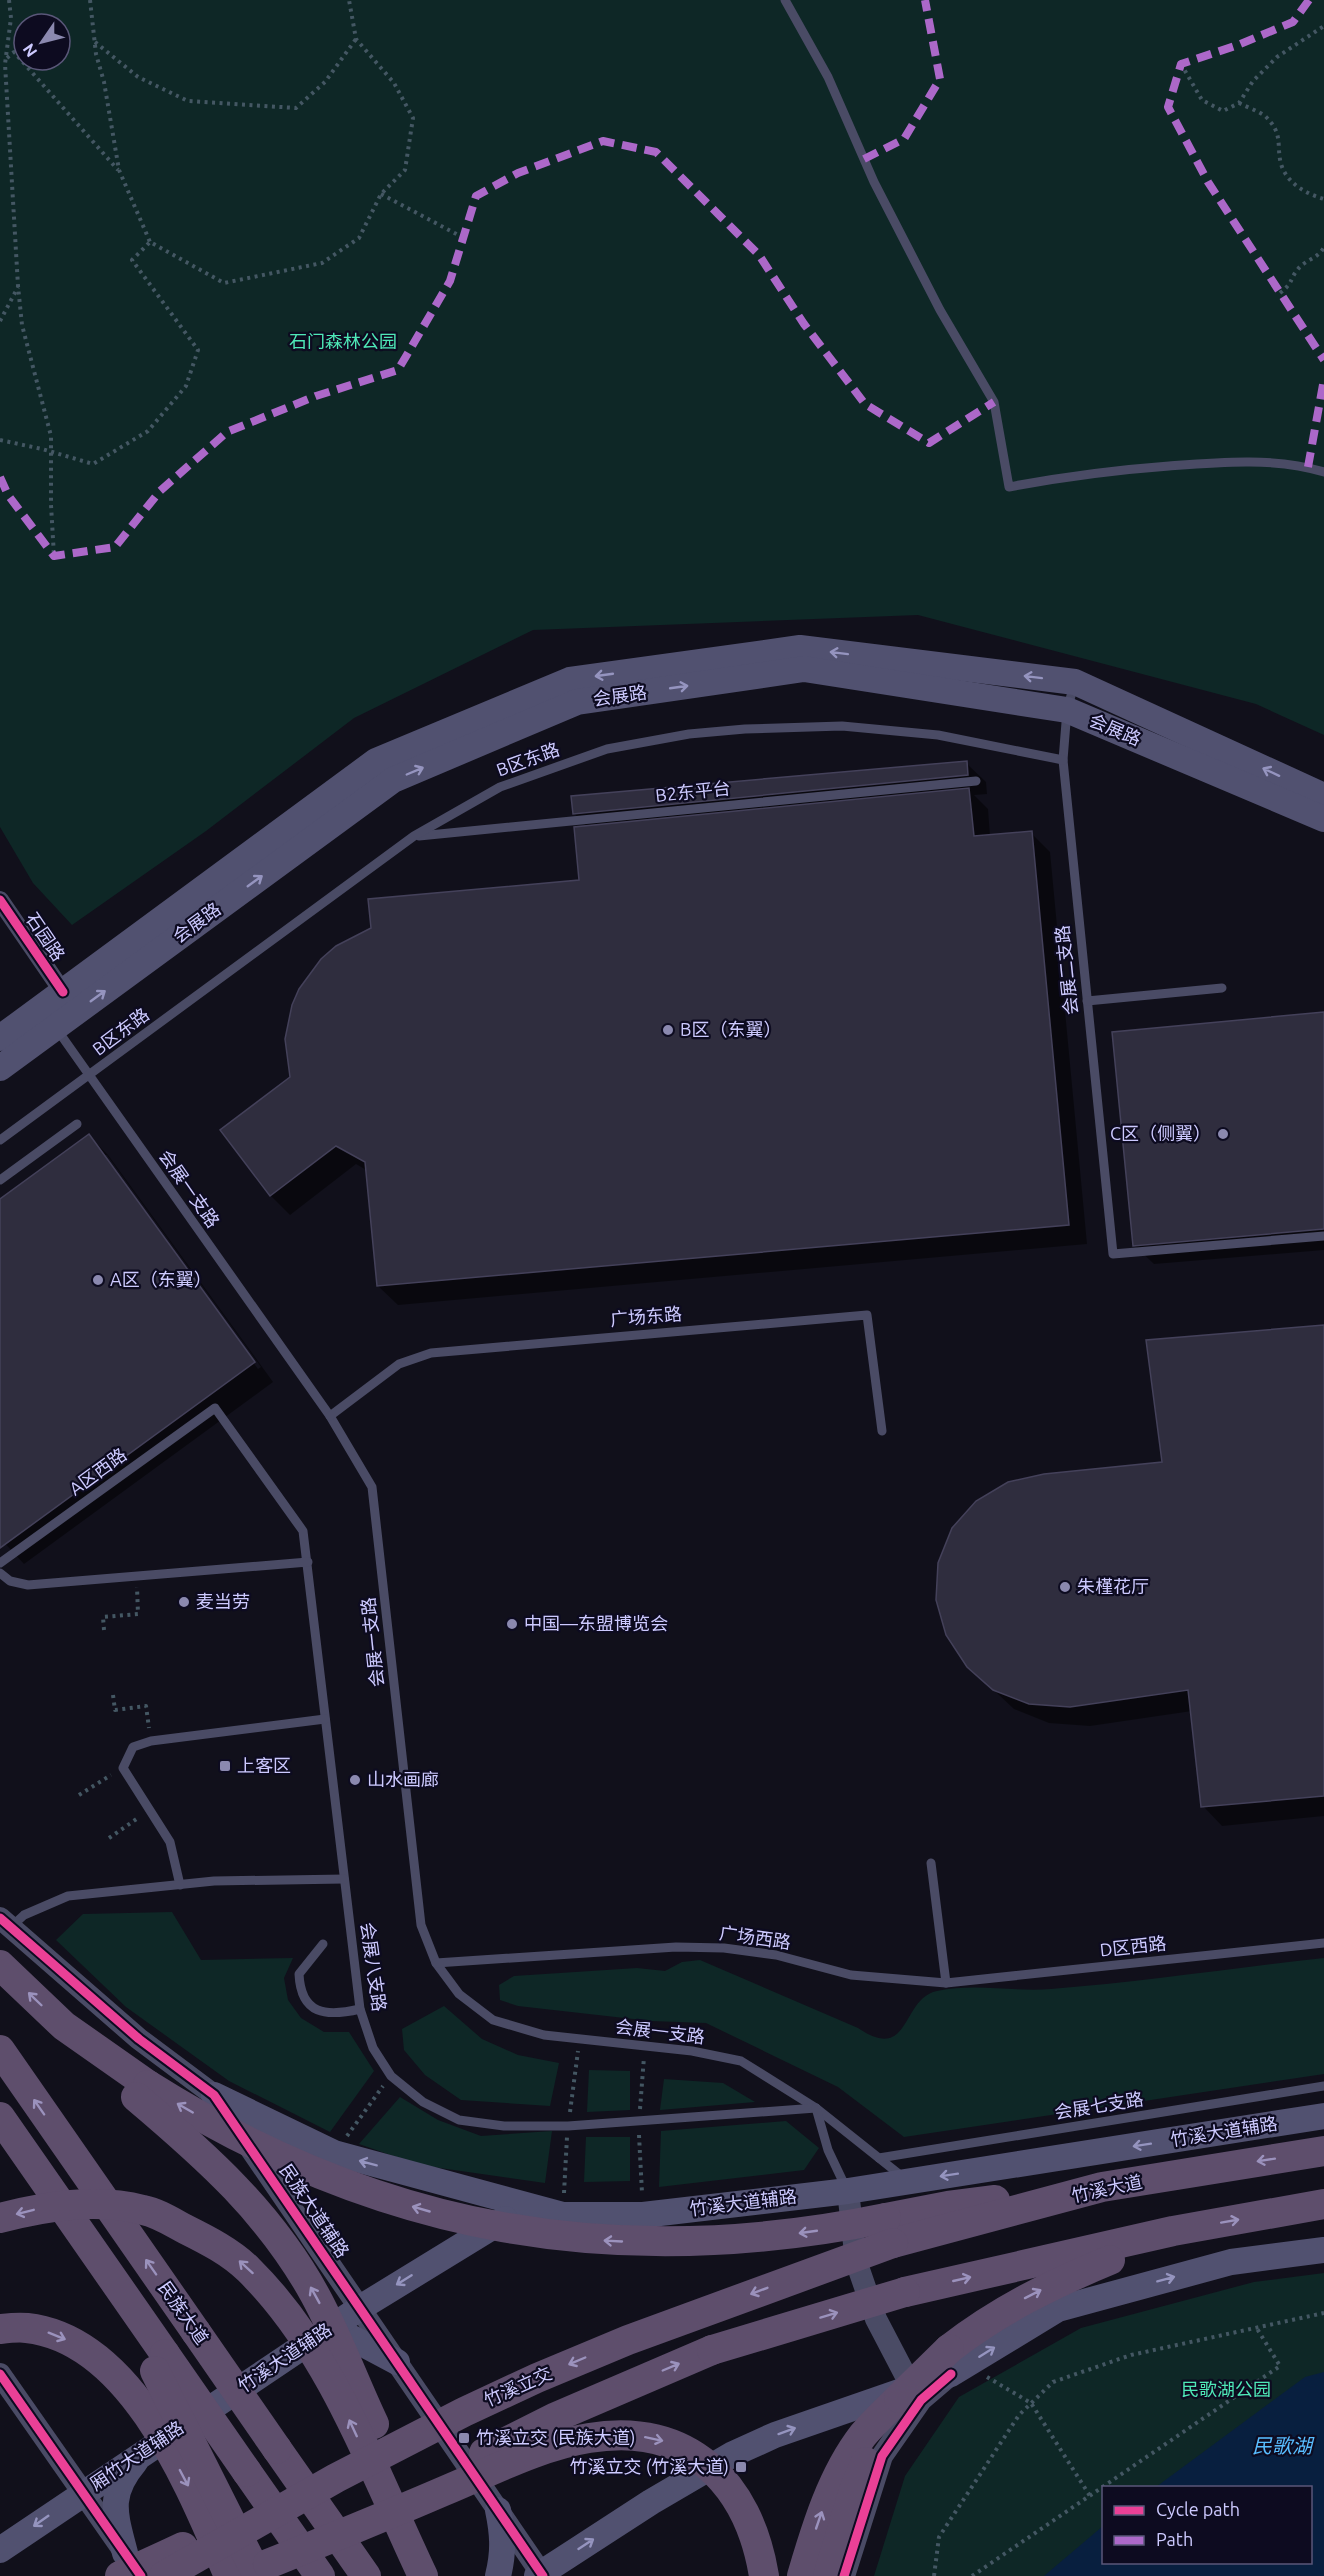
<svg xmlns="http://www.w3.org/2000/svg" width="1324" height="2576" viewBox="0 0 1324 2576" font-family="Ubuntu,'Noto Sans SC',sans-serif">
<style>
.green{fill:#0e2726;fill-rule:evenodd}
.water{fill:#081f3f}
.shadow{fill:#0007;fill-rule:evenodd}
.building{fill:#2f2d3e;stroke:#44415a;stroke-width:1.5}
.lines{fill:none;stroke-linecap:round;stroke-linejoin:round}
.path{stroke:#445763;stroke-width:4;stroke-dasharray:3 4.5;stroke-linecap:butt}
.service{stroke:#4a4b65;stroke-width:9}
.minor{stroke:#4a4b65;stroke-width:18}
.tertiary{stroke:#4a4b65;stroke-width:22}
.secondary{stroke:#515170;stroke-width:26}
.trunk{stroke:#5e4e6c;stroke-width:30}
.trunk-bridge{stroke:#5e4e6c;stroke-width:30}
.quiet{stroke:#ac68c9;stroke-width:8;stroke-dasharray:15 8;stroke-linecap:butt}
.cycleway-casing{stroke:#0d0b20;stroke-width:13}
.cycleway{stroke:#ea4096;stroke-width:9}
.oneway{stroke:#9594bf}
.oneway2{stroke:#9b92bd}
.poi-dot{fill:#8b89af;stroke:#0d0b20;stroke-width:2}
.labels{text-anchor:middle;stroke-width:4.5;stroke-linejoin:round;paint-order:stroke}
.park-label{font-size:18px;fill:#4ee8b7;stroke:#0d0b20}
.street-label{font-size:18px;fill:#cdcaff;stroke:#0d0b20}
.poi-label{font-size:18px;fill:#cdcaff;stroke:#0d0b20;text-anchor:start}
.water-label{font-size:20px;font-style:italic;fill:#58bdff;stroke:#0d0b20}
</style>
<rect width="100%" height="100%" fill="#11101b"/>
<g class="green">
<path d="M 0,0 L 1324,0 L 1324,735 L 1256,704 L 918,615 L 533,630 L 354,718 L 206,831 L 72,925 L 33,883 L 0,827 ZM 24,24 L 60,24 L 60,60 L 24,60 Z"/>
<path d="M 172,1912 L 201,1960 L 293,1958 L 284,1978 L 288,2000 L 301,2018 L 324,2032 L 349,2032 L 374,2071 L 330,2132 L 229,2081 L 126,2007 L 56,1940 L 83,1914 Z"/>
<path d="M 1324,1958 L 1324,2074 L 904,2137 L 838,2087 L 706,2023 L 651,2021 L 518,2006 L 500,2000 L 499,1985 L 514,1976 L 637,1968 L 665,1971 L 682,1962 L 700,1960 L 858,2028 C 911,2064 901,1998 937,1991 C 975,1983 1013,1992 1051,1989 C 1142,1982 1233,1968 1324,1958 Z"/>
<path d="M 444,2006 L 482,2039 L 518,2055 L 559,2063 L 550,2106 L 461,2100 L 425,2075 L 404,2050 L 402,2029 Z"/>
<path d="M 589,2070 L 630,2071 L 630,2110 L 587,2112 Z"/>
<path d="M 664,2079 L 723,2083 L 755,2102 L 660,2110 Z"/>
<path d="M 400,2097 L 438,2120 L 481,2136 L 552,2131 L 545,2183 L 419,2165 L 359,2144 Z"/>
<path d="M 786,2121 L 819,2148 L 804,2170 L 659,2187 L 661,2131 Z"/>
<path d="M 586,2137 L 630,2137 L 630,2181 L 584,2182 Z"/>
<path d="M 1324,2273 L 1324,2576 L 874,2576 L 905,2476 L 959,2397 L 1081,2328 L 1254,2282 ZM 1104,2488 L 1310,2488 L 1310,2562 L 1104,2562 Z"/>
</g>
<path class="water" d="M 1324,2372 L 1324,2576 L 1044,2576 L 1103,2526 L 1104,2562 L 1310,2562 L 1310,2488 L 1156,2487 L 1305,2377 Z"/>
<g class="shadow">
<path d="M 966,763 L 986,782 L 987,794 L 974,795 L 988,809 L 990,836 L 1031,833 L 1050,852 L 1087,1244 L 398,1305 L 378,1286 L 368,1171 L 356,1164 L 290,1215 L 271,1196 L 222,1130 L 291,1078 L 581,881 L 588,828 L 574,813 Z"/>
<path d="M 1324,1014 L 1324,1250 L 1154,1264 L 1134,1245 Z"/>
<path d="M 89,1136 L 108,1155 L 273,1382 L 24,1564 L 0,1538 L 0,1201 ZM 103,1155 L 107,1155 L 261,1367 L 258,1369 Z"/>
<path d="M 1324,1327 L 1324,1816 L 1222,1826 L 1203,1806 L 1192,1711 L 1090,1726 L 1049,1723 L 1014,1709 L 968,1666 L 1163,1463 Z"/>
</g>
<g class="building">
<path d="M 967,761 L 968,775 L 573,814 L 571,796 Z"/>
<path d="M 969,788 L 974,836 L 1032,831 L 1069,1225 L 377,1286 L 365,1162 L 336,1146 L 270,1196 L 220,1130 L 290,1077 L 285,1039 L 292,1005 L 299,989 L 321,959 L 336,946 L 371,928 L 368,899 L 579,880 L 574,827 Z"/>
<path d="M 1324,1012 L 1324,1229 L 1133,1246 L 1112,1032 Z"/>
<path d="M 89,1134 L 255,1362 L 0,1548 L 0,1199 Z"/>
<path d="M 1324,1325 L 1324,1796 L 1201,1807 L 1188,1690 L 1070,1707 L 1029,1704 L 993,1690 L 967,1667 L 946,1635 L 936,1600 L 938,1563 L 952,1528 L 976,1501 L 1008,1482 L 1044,1474 L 1162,1462 L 1146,1340 Z"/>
</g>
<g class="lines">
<g class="path">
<path d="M 9,0 L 11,18 L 5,64 L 18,286 L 22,325 L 51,436 L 51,505 L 54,556"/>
<path d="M 90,0 L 96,54 L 104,82 L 119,170 L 150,242"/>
<path d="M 95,42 L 138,77 L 188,101 L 296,108 L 325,82 L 356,39"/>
<path d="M 7,58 L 14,52 L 118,170"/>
<path d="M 1181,64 L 1202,100 L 1223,111 L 1239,103 L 1253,81 L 1277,57 L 1324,26"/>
<path d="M 1239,103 C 1247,107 1258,111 1265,116 C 1284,134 1276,145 1281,164 C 1287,184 1307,194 1324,199"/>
<path d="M 381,194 L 462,237"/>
<path d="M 1280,293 C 1294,282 1289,280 1298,269 C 1305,260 1319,258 1324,247"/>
<path d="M 0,321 L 18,287"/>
<path d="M 0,440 L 42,449 L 93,464 L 148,431 L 186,386 L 198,350 L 132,260 L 150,242 L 224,283 L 322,263 L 359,238 L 381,194 L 405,170 L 413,118 L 394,83 L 356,39 L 349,0"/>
<path d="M 104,1630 L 103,1617 L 138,1614 L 137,1587"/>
<path d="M 113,1695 L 115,1710 L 146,1706 L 149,1728"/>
<path d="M 79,1795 L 111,1775"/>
<path d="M 109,1838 L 138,1818"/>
<path d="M 640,2109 L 644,2057"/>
<path d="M 570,2112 L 578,2051"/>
<path d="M 639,2135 L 642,2193"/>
<path d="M 347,2136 L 383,2086"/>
<path d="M 564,2193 L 567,2137"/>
<path d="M 987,2377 L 1031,2403 L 1090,2496"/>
<path d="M 934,2576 L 939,2537 L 1019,2415 L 1053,2382 L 1131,2355 L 1324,2313"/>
<path d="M 972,2576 L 1280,2366 L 1256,2327"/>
</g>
<g class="service">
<path d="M 785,0 L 828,77 L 874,182 L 940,310 L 994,402 L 1009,487 C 1062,477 1115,470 1169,466 C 1220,462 1274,457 1324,472"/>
<path d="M 1074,685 L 1067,710 L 1063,760 L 1113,1254 L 1324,1236"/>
<path d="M 419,836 L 976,781"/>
<path d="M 1087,1001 L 1222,988"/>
<path d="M 56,1028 L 330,1416 L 372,1487 L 421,1925 L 436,1963 L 459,1994 L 493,2020 L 544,2035 L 692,2051 L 741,2061 L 816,2108 L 904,2178"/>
<path d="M 0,1140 L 414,836 L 500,787 L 607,749 L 689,734 L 745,729 L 842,726 L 938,735 L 1063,760"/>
<path d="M 0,1180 L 77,1124"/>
<path d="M 330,1416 L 399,1364 L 431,1353 L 867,1315 L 882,1431"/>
<path d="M 0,1563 L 215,1408 L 303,1531 L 360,2009 L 373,2048 L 391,2076 L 423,2102 L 459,2120 L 504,2126 L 568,2126 L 816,2108"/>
<path d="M 0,1573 L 10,1581 L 28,1585 L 308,1562"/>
<path d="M 180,1885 L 170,1842 L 123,1768 L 133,1747 L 151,1741 L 325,1719"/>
<path d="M 11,1927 L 24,1915 L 68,1896 L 214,1881 L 344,1879"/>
<path d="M 323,1944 L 299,1974 C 301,2015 326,2017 360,2009"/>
<path d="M 436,1963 L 676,1947 L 724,1948 L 776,1955 L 851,1975 L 946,1983 L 931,1863"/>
<path d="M 946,1983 L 1324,1943"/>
<path d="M 816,2108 L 828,2150 L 847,2190"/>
<path d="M 879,2158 L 1324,2086"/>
</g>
<path class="minor" d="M 0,900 L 63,992"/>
<g class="tertiary">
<path d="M 0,1918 L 139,2039 L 214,2095 L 224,2109"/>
<path d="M 244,2139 L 543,2576"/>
<path d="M 848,2191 L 856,2261 L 876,2319 L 911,2386"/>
<path d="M 0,2374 L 123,2550"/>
<path d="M 844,2576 L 882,2456 L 921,2400 L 948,2377"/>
</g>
<g class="secondary">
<path d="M 0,1038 L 376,761 L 570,680 L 800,648 L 1075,682 L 1324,796"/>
<path d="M 0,1068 L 393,780 L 577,702 L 804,669 L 1067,710 L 1324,819"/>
<path d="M 214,2095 L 334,2153 L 563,2215 L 643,2215 L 848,2191 L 1324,2116"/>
<path d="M 320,2342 L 352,2338 L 397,2362"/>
<path d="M 498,2510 C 503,2534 504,2552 498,2576"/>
<path d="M 0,2550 L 360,2308 L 505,2219"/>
<path d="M 125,2553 C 115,2514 107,2495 135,2462"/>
<path d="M 537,2576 L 651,2502 L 733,2454 L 775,2435 L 951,2374 L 1058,2309 L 1231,2262 L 1324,2250"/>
</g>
<g class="trunk">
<path d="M 0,1965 L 64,2026 L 148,2085"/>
<path d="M 0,2050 L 196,2332"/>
<path d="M 0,2117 L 165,2354"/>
<path d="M 886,2218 L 948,2206 L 995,2200"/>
<path d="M 893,2243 L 1102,2187 L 1324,2151"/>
<path d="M 905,2292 L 1173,2231 L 1324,2204"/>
<path d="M 949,2349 C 999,2310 1052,2284 1110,2260"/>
<path d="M 277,2449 L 366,2576"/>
<path d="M 484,2453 L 556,2417 L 712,2350"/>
<path d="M 247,2472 L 320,2576"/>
<path d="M 802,2576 C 816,2528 832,2475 863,2435 C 874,2422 887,2410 899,2398"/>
<path d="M 828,2576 L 854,2490 L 866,2462"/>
</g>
<g class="trunk-bridge">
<path d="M 148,2085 C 381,2232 617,2273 886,2218"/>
<path d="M 136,2097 C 207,2157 270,2213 315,2295 C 338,2337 354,2382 374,2424"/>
<path d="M 0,2218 C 46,2206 96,2198 143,2210 C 158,2213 172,2222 185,2229 C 207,2240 231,2252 249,2270 C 332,2352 374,2473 423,2576"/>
<path d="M 0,2329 C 9,2328 19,2327 27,2328 C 134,2340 192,2491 229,2576"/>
<path d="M 196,2332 L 277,2449"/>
<path d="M 712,2350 L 905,2292"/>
<path d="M 165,2354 L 247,2472"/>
<path d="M 155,2371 L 258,2576"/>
<path d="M 899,2398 L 949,2349"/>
<path d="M 268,2564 C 327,2540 386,2516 444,2491 C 490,2472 539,2446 589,2438 C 688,2421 749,2483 764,2576"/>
<path d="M 120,2576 L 183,2547"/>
<path d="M 164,2576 L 336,2478 L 464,2412 L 537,2378 L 628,2340 L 893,2243"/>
</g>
<g class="quiet">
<path d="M 1309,0 L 1293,22 L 1238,45 L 1181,64 L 1168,107 L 1208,182 L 1324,360"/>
<path d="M 864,159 L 904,139 L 940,79 L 925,0"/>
<path d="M 1308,467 L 1324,379"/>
<path d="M 0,477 L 8,495 L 54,556 L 115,547 L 160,491 L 227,432 L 316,396 L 398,370 L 450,281 L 476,196 L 518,173 L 603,141 L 656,152 L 759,255 L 804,324 L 865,404 L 929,443 L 994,402"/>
</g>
<g class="cycleway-casing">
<g id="cycleway">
<path d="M 0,900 L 63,992"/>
<path d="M 0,1918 L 139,2039 L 214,2095 L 543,2576"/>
<path d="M 0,2374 L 141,2576"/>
<path d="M 844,2576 L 882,2456 L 921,2400 L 951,2374"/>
</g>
</g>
<use href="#cycleway" class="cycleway"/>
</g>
<defs><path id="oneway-shaft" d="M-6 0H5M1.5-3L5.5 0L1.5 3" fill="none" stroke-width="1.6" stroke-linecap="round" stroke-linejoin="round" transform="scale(1.5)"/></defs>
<g class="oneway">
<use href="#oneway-shaft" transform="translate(839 653) rotate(-173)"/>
<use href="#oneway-shaft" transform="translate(604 675) rotate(172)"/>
<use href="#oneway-shaft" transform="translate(1033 677) rotate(-173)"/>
<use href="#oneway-shaft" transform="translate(679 687) rotate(-8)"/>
<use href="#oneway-shaft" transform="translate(415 771) rotate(-23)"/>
<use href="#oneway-shaft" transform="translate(1271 772) rotate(-155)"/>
<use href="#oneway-shaft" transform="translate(255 881) rotate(-36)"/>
<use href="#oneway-shaft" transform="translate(98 996) rotate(-36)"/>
<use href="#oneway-shaft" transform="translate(1142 2145) rotate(171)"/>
<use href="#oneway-shaft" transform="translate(368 2163) rotate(-165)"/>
<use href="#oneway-shaft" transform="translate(949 2175) rotate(171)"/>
<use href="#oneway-shaft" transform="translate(1166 2279) rotate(-15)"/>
<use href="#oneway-shaft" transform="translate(404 2280) rotate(148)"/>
<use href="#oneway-shaft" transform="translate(987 2352) rotate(-32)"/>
<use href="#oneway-shaft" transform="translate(787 2431) rotate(-20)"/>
<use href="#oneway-shaft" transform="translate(41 2521) rotate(145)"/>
<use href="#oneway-shaft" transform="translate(586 2544) rotate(-33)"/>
</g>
<g class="oneway2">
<use href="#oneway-shaft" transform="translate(35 1999) rotate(-136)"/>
<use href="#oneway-shaft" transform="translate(39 2107) rotate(-125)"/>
<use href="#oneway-shaft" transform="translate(185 2108) rotate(-150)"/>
<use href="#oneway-shaft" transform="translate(1266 2160) rotate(171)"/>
<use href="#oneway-shaft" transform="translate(421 2209) rotate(-164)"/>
<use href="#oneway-shaft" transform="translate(25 2212) rotate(166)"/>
<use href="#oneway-shaft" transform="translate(1230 2221) rotate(-10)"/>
<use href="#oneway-shaft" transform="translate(808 2232) rotate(172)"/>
<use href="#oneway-shaft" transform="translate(613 2241) rotate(-177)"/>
<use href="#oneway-shaft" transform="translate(151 2267) rotate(-125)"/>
<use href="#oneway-shaft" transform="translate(246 2267) rotate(-138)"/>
<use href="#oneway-shaft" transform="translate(962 2279) rotate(-13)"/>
<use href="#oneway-shaft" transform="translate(759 2291) rotate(159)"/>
<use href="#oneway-shaft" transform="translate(1033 2294) rotate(-27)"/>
<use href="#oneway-shaft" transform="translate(315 2295) rotate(-119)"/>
<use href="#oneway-shaft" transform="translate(829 2315) rotate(-17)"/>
<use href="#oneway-shaft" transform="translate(57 2336) rotate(22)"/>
<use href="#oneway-shaft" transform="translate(577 2361) rotate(157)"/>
<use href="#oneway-shaft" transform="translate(671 2367) rotate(-23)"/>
<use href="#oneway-shaft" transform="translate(353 2428) rotate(-115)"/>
<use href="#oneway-shaft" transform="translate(654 2439) rotate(12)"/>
<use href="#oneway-shaft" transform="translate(184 2478) rotate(62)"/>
<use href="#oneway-shaft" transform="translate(819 2520) rotate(-71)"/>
</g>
<g class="poi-dot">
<circle cx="668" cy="1030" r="6"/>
<circle cx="1223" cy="1134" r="6"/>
<circle cx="98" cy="1280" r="6"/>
<circle cx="1065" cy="1587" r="6"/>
<circle cx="184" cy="1602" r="6"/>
<circle cx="512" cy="1624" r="6"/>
<rect x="219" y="1760" width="12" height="12" rx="3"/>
<circle cx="355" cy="1780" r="6"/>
<rect x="458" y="2432" width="12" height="12" rx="3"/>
<rect x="735" y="2461" width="12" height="12" rx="3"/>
</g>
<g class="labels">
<g class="park-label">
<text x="343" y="348">石门森林公园</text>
<text x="1226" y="2396">民歌湖公园</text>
</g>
<g class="street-label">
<text transform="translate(620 696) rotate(-8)" y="6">会展路</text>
<text transform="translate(1115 730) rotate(23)" y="6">会展路</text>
<text transform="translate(528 760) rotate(-20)" y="6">B区东路</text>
<text transform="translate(693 792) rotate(-6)" y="6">B2东平台</text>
<text transform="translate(197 923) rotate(-36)" y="6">会展路</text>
<text transform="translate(45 937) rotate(56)" y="6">石园路</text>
<text transform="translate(1067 970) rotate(-96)" y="6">会展二支路</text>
<text transform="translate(121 1032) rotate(-37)" y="6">B区东路</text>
<text transform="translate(189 1189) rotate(55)" y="6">会展一支路</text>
<text transform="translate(646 1317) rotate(-5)" y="6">广场东路</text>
<text transform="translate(98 1472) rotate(-36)" y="6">A区西路</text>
<text transform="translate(373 1642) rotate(-96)" y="6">会展一支路</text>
<text transform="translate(755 1938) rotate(8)" y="6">广场西路</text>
<text transform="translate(1133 1947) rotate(-6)" y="6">D区西路</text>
<text transform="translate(373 1967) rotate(82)" y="6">会展八支路</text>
<text transform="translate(660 2032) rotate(7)" y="6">会展一支路</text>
<text transform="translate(1099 2106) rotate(-9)" y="6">会展七支路</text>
<text transform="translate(1224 2132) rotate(-9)" y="6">竹溪大道辅路</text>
<text transform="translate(1107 2189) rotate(-12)" y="6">竹溪大道</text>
<text transform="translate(743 2203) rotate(-7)" y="6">竹溪大道辅路</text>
<text transform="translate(314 2211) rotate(56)" y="6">民族大道辅路</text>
<text transform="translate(183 2313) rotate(55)" y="6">民族大道</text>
<text transform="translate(285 2358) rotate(-34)" y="6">竹溪大道辅路</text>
<text transform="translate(518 2387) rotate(-24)" y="6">竹溪立交</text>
<text transform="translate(137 2456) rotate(-34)" y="6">厢竹大道辅路</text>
</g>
<g class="poi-label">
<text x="680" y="1036">B区（东翼）</text>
<text x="1211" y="1140" text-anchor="end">C区（侧翼）</text>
<text x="110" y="1286">A区（东翼）</text>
<text x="1077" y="1593">朱槿花厅</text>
<text x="196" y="1608">麦当劳</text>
<text x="524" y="1630">中国—东盟博览会</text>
<text x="237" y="1772">上客区</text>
<text x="367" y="1786">山水画廊</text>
<text x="476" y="2444">竹溪立交 (民族大道)</text>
<text x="729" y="2473" text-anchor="end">竹溪立交 (竹溪大道)</text>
</g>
<g class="water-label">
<text x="1282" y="2453">民歌湖</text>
</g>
</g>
<rect x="1102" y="2486" width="210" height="78" fill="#0d0b20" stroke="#5a5779" stroke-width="1.5"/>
<rect x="1114" y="2506" width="30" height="9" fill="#ea4096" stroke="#5a5779" stroke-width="1.5"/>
<text x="1156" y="2516" font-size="18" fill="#cdcaff">Cycle path</text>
<rect x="1114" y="2536" width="30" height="9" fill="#ac68c9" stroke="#5a5779" stroke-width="1.5"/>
<text x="1156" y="2546" font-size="18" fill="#cdcaff">Path</text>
<g transform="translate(42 42) rotate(235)"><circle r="28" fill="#0d0b20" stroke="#5a5779" stroke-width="1.5"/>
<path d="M0-4.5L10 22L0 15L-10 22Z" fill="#8b89af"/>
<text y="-9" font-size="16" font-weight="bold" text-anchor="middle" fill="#cdcaff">N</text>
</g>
</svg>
